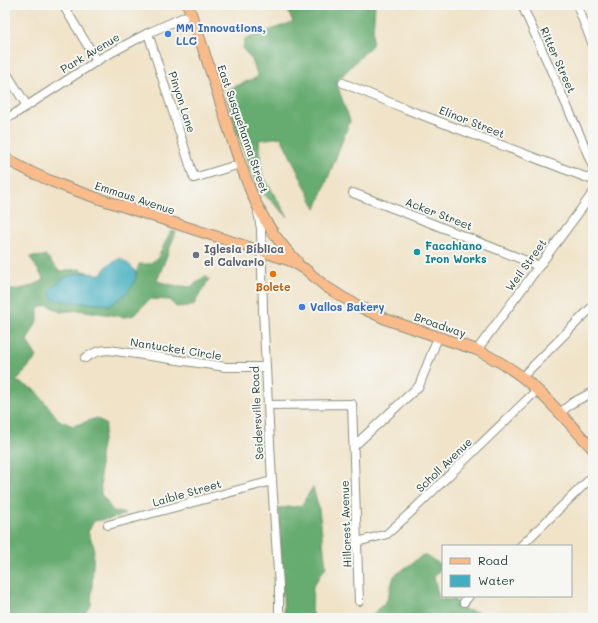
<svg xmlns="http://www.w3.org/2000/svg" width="598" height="623" viewBox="0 0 598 623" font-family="Mali,sans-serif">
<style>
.forest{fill:#66ab70;stroke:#427452}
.water{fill:#42aec0;stroke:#30767a}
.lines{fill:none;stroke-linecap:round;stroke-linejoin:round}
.minor-casing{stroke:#88907e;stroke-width:10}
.major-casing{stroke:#88907e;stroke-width:12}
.minor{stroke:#fff;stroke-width:8}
.major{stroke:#fabb8b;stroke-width:10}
.shop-dot{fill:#3f7fe0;stroke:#f6f6f2;stroke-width:1.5}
.culture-dot{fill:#0f9aa8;stroke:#f6f6f2;stroke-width:1.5}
.worship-dot{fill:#6b7280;stroke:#f6f6f2;stroke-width:1.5}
.food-dot{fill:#e8710a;stroke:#f6f6f2;stroke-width:1.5}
.labels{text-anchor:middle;stroke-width:4;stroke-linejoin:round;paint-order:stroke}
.shop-label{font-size:11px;font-weight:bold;fill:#366cbe;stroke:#f6f6f2;text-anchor:start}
.street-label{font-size:11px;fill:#1f3d34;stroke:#f6f6f2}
.culture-label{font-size:11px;font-weight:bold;fill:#0d838f;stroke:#f6f6f2;text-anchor:start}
.worship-label{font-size:11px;font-weight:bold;fill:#5b616d;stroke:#f6f6f2;text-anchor:start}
.food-label{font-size:11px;font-weight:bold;fill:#c56008;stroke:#f6f6f2}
</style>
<rect width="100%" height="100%" fill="#f6f6f2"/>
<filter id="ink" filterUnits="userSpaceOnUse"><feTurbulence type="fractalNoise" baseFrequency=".025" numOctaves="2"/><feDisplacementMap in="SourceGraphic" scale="8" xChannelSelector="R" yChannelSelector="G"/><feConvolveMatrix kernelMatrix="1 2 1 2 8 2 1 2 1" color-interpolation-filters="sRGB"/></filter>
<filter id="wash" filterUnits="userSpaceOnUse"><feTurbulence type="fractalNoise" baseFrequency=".012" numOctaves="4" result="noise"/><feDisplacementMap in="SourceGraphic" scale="16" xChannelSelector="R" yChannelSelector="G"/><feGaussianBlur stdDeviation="0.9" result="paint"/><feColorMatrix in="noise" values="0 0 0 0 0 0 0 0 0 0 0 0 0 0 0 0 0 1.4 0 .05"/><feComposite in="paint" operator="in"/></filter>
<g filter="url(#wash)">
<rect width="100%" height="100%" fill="#f0e3c8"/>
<g class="forest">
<path d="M 285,5 L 375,5 L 372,45 L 336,82 L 350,121 L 316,209 L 281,137 L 259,140 L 262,174 L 288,217 L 256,187 L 224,91 L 258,77 L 252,60 L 243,49 L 245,39 L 293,22 Z"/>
<path d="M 171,231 L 176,232 L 157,281 L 172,285 L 191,287 L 205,276 L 209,279 L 193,306 L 176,307 L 169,300 L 150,299 L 134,315 L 125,317 L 78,310 L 60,312 L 48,305 L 38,308 L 38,319 L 27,341 L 37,357 L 16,381 L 35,390 L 59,420 L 73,426 L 97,418 L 106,425 L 100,455 L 101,494 L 113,511 L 126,514 L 114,518 L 94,521 L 88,532 L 94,547 L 91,606 L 81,618 L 5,618 L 5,291 C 21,289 30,288 44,280 L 30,257 L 46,256 L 59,271 L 80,269 L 89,273 C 74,273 65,276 54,287 L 61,301 L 111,305 L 134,282 L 139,264 L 149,264 L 157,259 Z"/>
<path d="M 313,487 L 319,509 L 326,567 L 313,586 L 312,610 L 315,618 L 284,618 L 279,508 L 301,506 Z"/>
<path d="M 423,555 L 443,565 L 434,577 L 439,599 L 455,600 L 465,610 L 477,612 L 484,618 L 367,618 L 371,616 L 387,600 L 394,576 Z"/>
</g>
<path class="water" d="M 121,258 C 125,262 132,266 135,271 C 141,283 120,299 111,305 L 60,301 L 52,298 L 50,292 C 58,279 72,272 88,273 C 92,273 96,275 101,274 L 108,265 Z"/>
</g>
<g filter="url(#ink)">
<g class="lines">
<g class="minor-casing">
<g id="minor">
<path d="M 63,5 L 97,61"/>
<path d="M 522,5 L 582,140 L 593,167"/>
<path d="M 577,5 L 593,45"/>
<path d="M 148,33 L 194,178 L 240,164"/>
<path d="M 5,71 L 27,106"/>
<path d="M 343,83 L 406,109 L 593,180"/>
<path d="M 5,120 L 103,57 L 148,33 L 191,14"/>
<path d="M 353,193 L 403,212 L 539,266"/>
<path d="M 258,212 L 261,229 L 263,310 L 272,481 L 279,586 L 279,618"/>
<path d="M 477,350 L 593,193"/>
<path d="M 85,358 C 93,353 99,350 109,350 L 226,367 L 266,367"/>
<path d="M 522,377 L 593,306"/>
<path d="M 268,405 L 352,404 L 359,601"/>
<path d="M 560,413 L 572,403 L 593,392"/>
<path d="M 354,446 L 419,386 L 438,337"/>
<path d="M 108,525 L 272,481"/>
<path d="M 357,542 L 387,534 L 409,514 L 537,390"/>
<path d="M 521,546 L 593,476"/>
<path d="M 464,602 L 469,596"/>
</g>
</g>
<g class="major-casing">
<g id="major">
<path d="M 188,5 C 202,44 215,84 227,124 C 244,175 257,223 297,261"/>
<path d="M 5,158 C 46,183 92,196 137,211 C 189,228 240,244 291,261 L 305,269 L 325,286 L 344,298 L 364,309 L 388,320 L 477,350 C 493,358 508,366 522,377 C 548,397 570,425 593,449"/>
</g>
</g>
<use href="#minor" class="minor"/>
<use href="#major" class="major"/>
</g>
</g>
<g class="shop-dot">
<circle cx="168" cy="34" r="4"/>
<circle cx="302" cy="307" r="4"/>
</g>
<circle class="culture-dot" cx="417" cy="252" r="4"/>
<circle class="worship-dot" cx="196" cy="255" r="4"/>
<circle class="food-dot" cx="273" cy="274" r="4"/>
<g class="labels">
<g class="shop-label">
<text x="176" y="32">MM Innovations,<tspan x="176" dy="13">LLC</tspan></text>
<text x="310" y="311">Vallos Bakery</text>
</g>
<g class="street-label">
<text transform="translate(90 53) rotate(-31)" y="4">Park Avenue</text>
<text transform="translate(558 60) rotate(66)" y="4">Ritter Street</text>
<text transform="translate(182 102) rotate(72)" y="4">Pinyon Lane</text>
<text transform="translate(472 122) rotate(21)" y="4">Elinor Street</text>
<text transform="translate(243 129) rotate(71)" y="4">East Susquehanna Street</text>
<text transform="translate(135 198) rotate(18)" y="4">Emmaus Avenue</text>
<text transform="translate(439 214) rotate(21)" y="4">Acker Street</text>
<text transform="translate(526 265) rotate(-54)" y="4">Weil Street</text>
<text transform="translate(440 325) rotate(19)" y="4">Broadway</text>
<text transform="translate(176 349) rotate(9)" y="4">Nantucket Circle</text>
<text transform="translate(257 413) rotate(-93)" y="4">Seidersville Road</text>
<text transform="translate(444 465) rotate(-44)" y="4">Scholl Avenue</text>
<text transform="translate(187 493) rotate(-16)" y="4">Laible Street</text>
<text transform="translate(346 524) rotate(-92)" y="4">Hillcrest Avenue</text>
</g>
<g class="culture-label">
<text x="425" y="250">Facchiano<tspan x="425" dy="13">Iron Works</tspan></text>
</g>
<g class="worship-label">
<text x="204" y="253">Iglesia Bíblica<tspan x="204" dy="13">el Calvario</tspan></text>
</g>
<g class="food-label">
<text x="273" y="291">Bolete</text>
</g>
</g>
<rect width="598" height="623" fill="none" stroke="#f6f6f2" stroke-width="20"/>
<rect x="442" y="545" width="130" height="52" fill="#f6f6f2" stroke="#a0aca6"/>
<rect x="450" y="558" width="20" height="6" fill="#fabb8b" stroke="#a0aca6"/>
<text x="478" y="565" font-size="12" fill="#1f3d34">Road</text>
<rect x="450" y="575" width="20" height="12" fill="#42aec0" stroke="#a0aca6"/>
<text x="478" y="585" font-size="12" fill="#1f3d34">Water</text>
</svg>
